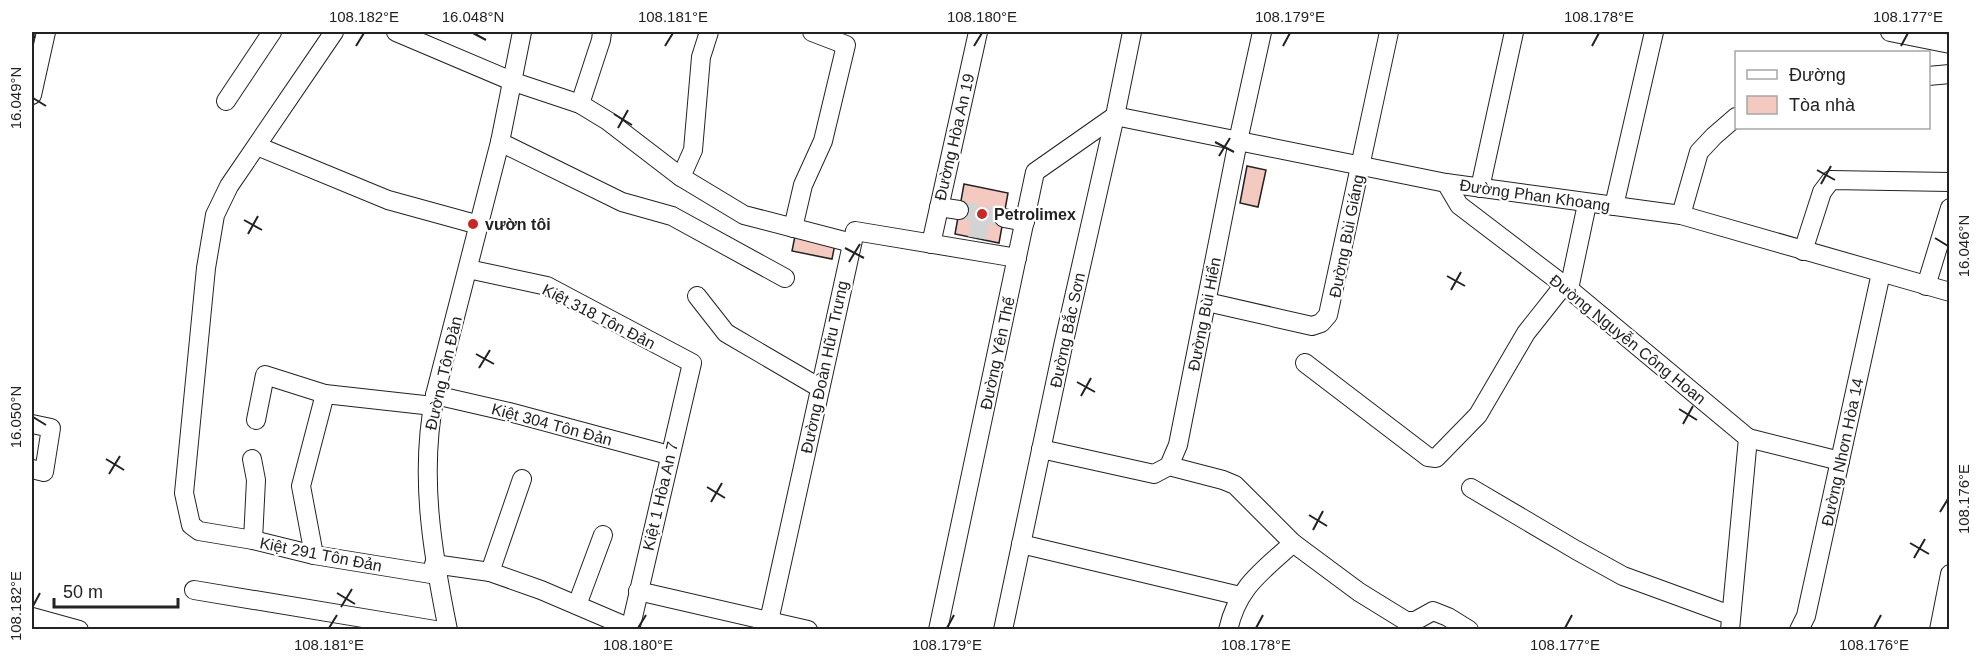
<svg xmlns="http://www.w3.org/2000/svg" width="1981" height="661" viewBox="0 0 1981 661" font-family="Helvetica,sans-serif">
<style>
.building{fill:#f3c9c0;stroke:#222;stroke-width:1.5}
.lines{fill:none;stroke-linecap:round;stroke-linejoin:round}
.minor-tunnel{stroke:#d3d3d3;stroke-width:18;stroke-dasharray:18 9;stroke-linecap:butt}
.minor-casing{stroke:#222;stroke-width:20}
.minor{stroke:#fff;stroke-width:18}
.rail-casing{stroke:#222;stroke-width:7}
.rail{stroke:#fff;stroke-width:4.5;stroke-dasharray:14;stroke-linecap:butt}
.ticks{fill:none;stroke:#222;stroke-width:2}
.poi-dot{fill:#c62828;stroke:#fff;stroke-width:2}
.labels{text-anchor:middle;stroke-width:4.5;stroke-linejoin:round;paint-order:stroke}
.street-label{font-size:16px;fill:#222;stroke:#fff}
.poi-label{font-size:16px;font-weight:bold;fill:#222;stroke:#fff;text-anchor:start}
.neatline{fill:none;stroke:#222;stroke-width:2}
.ticks-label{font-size:15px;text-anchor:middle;fill:#222}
</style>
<rect width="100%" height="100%" fill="#fff"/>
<g class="building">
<path d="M 1247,166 L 1266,170 L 1258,207 L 1240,203 Z"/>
<path d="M 964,184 L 1008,193 L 999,243 L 955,234 Z"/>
<path d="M 795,236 L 835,244 L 832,259 L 792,251 Z"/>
</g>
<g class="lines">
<g class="minor-tunnel">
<path d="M 959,210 L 1004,218"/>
<path d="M 977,238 L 981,214"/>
</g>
<g class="minor-casing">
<g id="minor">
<path d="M 334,32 L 229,186 L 215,215 L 206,268 L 184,493 L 191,525 L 199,531 L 253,540 L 314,555 L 437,575"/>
<path d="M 396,32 L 514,82 L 580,104 L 608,121 L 681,177 L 744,215 L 852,243"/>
<path d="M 1890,32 L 1950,44"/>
<path d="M 1928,76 L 1950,74"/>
<path d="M 32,95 L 46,32"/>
<path d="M 226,101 L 272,32"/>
<path d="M 580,104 L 601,40 L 602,32"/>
<path d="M 1115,116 L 1446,183 L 1681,215 L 1950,292"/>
<path d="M 500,142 L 622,202 L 672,216 L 785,278"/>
<path d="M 257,146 L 388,200 L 479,225"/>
<path d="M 681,177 L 693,150 L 701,57 L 709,32"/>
<path d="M 1446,183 L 1459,205 L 1569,289 L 1748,438 L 1730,630"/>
<path d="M 1480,188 L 1514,32"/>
<path d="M 1614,206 L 1654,32"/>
<path d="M 939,207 L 959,210"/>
<path d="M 1681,215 L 1699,152 L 1714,136 L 1736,117"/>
<path d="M 1004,218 L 1025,222"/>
<path d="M 793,228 L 803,185 L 823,141 L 846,45 L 812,32"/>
<path d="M 931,244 L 978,32"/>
<path d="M 1803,251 L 1822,192 L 1831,180 L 1950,182"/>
<path d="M 468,269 L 547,286 L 692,363 L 630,630"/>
<path d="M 1926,286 L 1950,208"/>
<path d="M 1569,289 L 1587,204"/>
<path d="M 697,296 L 726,333 L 820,388"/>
<path d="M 1207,302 L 1312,326 L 1321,323 L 1328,315 L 1389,32"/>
<path d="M 1305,363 L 1428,457 L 1436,458 L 1478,415 L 1526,333 L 1564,285"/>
<path d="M 435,395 L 509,412 L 669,455"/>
<path d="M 256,420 L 265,375 L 325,394 L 433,406"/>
<path d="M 32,424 L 51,428 L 44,472 L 32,469"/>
<path d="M 1748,438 L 1840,461"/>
<path d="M 1041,449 L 1154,474 L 1169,466 L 1178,445 L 1238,141 L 1262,32"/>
<path d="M 252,459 L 256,480 L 253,540"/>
<path d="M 1169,466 L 1223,480 L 1235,485 L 1293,543 L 1359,592 L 1406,621 L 1415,621 L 1433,611 L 1448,617 L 1469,630"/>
<path d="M 1471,488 L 1576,550 L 1623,576 L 1730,615"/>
<path d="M 1021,544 L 1240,596"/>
<path d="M 314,555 L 301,486 L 325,394"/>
<path d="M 434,564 L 490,572 L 541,590 L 630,628"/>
<path d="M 490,572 L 522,479"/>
<path d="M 194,590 L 435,630"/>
<path d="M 638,591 L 808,630"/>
<path d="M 577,605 L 603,535"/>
<path d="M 32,617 L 79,630"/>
<path d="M 448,630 C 432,551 419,474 435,395 L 500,142 L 522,32"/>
<path d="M 767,630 L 855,231 L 1017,258"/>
<path d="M 938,630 L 1035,172 L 1115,116"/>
<path d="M 1003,630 L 1063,346 L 1115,116 L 1132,32"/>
<path d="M 1228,630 C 1238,586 1262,572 1293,543"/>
<path d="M 1799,630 L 1806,616 L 1881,273"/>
<path d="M 1939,630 L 1950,574"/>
</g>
</g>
<use href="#minor" class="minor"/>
<g class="rail-casing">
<path id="rail" d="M 32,36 L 32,32"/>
</g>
<use href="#rail" class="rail"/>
</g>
<path class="ticks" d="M 473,33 L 486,40M 356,46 L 364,33M 665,46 L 673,33M 974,46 L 982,33M 1283,46 L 1290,33M 1592,46 L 1599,33M 1901,46 L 1908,33M 33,98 L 46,106M 614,114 L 632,125M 618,128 L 628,110M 1215,142 L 1234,152M 1219,156 L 1230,138M 1817,170 L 1835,180M 1821,184 L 1831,166M 244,220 L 262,230M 248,234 L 258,216M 1935,238 L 1948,246M 845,248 L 864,258M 849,262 L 860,244M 1447,276 L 1465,286M 1451,290 L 1461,272M 476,354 L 494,364M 479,368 L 490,350M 1077,382 L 1095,392M 1081,396 L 1091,378M 1679,409 L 1697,420M 33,417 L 46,425M 1683,424 L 1693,406M 106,459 L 124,470M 109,474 L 120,456M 707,487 L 725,498M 711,502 L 722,483M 1940,512 L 1948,499M 1309,515 L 1327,526M 1313,530 L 1323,511M 1910,543 L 1929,554M 1914,558 L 1925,539M 337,593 L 355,604M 33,606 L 40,593M 341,607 L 352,589M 329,628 L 337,615M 638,628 L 646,615M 947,628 L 954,615M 1256,628 L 1263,615M 1565,628 L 1572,615M 1874,628 L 1881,615"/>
<g class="poi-dot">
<circle cx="982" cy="214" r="6"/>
<circle cx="473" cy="224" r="6"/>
</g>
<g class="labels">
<g class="street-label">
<text transform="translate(954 137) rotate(-77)" y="6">Đường Hòa An 19</text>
<text transform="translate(1535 195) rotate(8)" y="6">Đường Phan Khoang</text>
<text transform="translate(1346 236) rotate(-79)" y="6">Đường Bùi Giáng</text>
<text transform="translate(1204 314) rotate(-79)" y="6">Đường Bùi Hiển</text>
<text transform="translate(599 316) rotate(27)" y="6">Kiệt 318 Tôn Đản</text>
<text transform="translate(1067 330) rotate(-78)" y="6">Đường Bắc Sơn</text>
<text transform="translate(1628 339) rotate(39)" y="6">Đường Nguyễn Công Hoan</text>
<text transform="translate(997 353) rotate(-78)" y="6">Đường Yên Thế</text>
<text transform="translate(824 367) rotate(-78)" y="6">Đường Đoàn Hữu Trưng</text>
<text transform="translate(443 373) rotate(-77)" y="6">Đường Tôn Đản</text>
<text transform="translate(552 424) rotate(15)" y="6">Kiệt 304 Tôn Đản</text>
<text transform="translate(1842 452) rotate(-78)" y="6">Đường Nhơn Hòa 14</text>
<text transform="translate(660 496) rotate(-77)" y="6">Kiệt 1 Hòa An 7</text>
<text transform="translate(321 554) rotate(11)" y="6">Kiệt 291 Tôn Đản</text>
</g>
<g class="poi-label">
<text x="994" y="220">Petrolimex</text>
<text x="485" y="230">vườn tôi</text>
</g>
</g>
<rect width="1981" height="661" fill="none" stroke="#ffffff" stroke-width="66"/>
<rect x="1735" y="51" width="195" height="78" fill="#ffffff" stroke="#a7a7a7" stroke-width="1.5"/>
<rect x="1747" y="70" width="30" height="9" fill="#ffffff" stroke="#a7a7a7" stroke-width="1.5"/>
<text x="1789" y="81" font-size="18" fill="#222222">Đường</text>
<rect x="1747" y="96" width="30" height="18" fill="#f3c9c0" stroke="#a7a7a7" stroke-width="1.5"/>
<text x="1789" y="111" font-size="18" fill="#222222">Tòa nhà</text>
<path d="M54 598v9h124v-9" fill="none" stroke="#222222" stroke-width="3"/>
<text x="63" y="598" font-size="18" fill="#222222" stroke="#ffffff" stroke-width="4.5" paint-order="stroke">50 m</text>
<rect x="33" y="33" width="1915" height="595" class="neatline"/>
<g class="ticks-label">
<text x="364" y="22">108.182°E</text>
<text x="473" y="22">16.048°N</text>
<text x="673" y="22">108.181°E</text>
<text x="982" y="22">108.180°E</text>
<text x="1290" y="22">108.179°E</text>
<text x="1599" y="22">108.178°E</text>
<text x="1908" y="22">108.177°E</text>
<text transform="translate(16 98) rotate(-90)" y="5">16.049°N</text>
<text transform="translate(1964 246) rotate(-90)" y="5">16.046°N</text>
<text transform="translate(16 417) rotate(-90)" y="5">16.050°N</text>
<text transform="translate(1964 499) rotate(-90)" y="5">108.176°E</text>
<text transform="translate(16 606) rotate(-90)" y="5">108.182°E</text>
<text x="329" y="650">108.181°E</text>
<text x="638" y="650">108.180°E</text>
<text x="947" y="650">108.179°E</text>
<text x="1256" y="650">108.178°E</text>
<text x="1565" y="650">108.177°E</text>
<text x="1874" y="650">108.176°E</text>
</g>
</svg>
